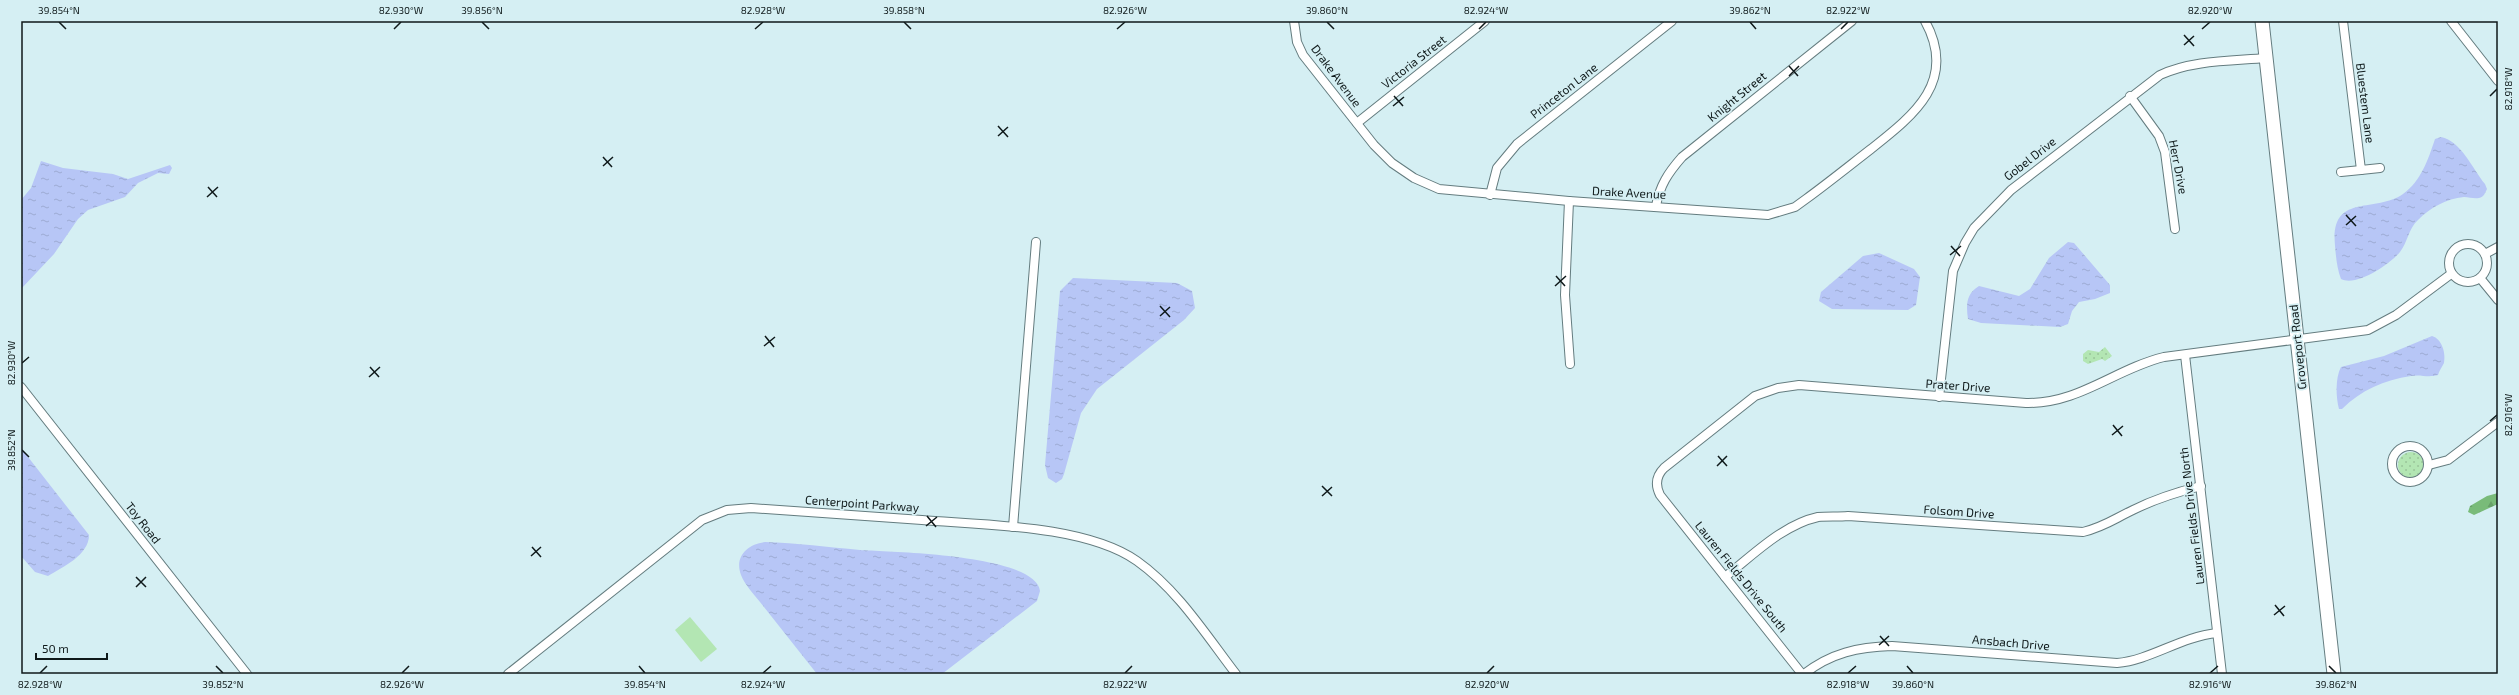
<svg xmlns="http://www.w3.org/2000/svg" width="2519" height="695" viewBox="0 0 2519 695" font-family="'Exo 2',sans-serif">
<style>
.green{fill:url(#green-dots)}
.forest{fill:url(#forest-firs)}
.pitch{fill:#b3e6b3}
.water{fill:url(#water-ripples)}
.lines{fill:none;stroke-linecap:round;stroke-linejoin:round}
.street-casing{stroke:#647c7f;stroke-width:10}
.primary-casing{stroke:#647c7f;stroke-width:15}
.street{stroke:#fff;stroke-width:8}
.primary{stroke:#fff;stroke-width:13}
.ticks{fill:none;stroke:#0f191a;stroke-width:1.5}
.labels{text-anchor:middle;stroke-width:3.5;stroke-linejoin:round;paint-order:stroke}
.street-label{font-size:12px;fill:#0f191a;stroke:#d5eff3}
.neatline{fill:none;stroke:#0f191a;stroke-width:1.5}
.ticks-label{font-size:10px;text-anchor:middle;fill:#0f191a}
</style>
<defs>
<pattern id="green-dots" width="8" height="8" patternUnits="userSpaceOnUse"><rect width="8" height="8" fill="#b3e6b3"/><path d="M2 2h.1M6 6h.1" fill="none" stroke="#99c599" stroke-width="1.8" stroke-linecap="round"/></pattern>
<pattern id="forest-firs" width="22" height="20" patternUnits="userSpaceOnUse"><rect width="22" height="20" fill="#79bb79"/><path d="M5 1l3.5 6h-7zM16 11l3.5 6h-7z" fill="#67a068"/></pattern>
<pattern id="water-ripples" width="26" height="14" patternUnits="userSpaceOnUse"><rect width="26" height="14" fill="#b7c6f6"/><path d="M2 4q2-2 4 0t4 0M15 11q2-2 4 0t4 0" fill="none" stroke="#9caad2"/></pattern>
</defs>
<rect width="100%" height="100%" fill="#d5eff3"/>
<g class="green">
<path d="M 2105,347 L 2112,356 L 2105,361 L 2102,359 L 2088,364 L 2083,361 L 2083,354 L 2088,350 L 2099,352 Z"/>
<circle cx="2411" cy="465" r="13"/>
</g>
<path class="forest" d="M 2498,493 L 2498,504 L 2474,515 L 2468,512 L 2470,506 L 2487,496 Z"/>
<path class="pitch" d="M 690,617 L 717,649 L 701,662 L 675,630 Z"/>
<g class="water">
<path d="M 2441,137 C 2461,141 2472,168 2485,184 L 2487,189 C 2485,193 2484,197 2479,198 C 2474,199 2469,197 2464,197 C 2446,199 2431,207 2418,220 C 2408,229 2408,242 2400,252 C 2390,264 2357,287 2341,279 C 2337,269 2336,257 2335,246 C 2330,192 2374,214 2403,194 C 2421,181 2428,160 2435,139 Z"/>
<path d="M 41,161 L 63,168 L 113,174 L 128,179 L 170,165 L 172,168 L 169,174 L 158,173 L 138,183 L 125,197 L 88,210 L 78,219 L 54,254 L 21,289 L 21,200 L 31,188 Z"/>
<path d="M 2068,242 L 2074,243 L 2110,285 L 2110,293 L 2095,299 L 2079,302 L 2072,311 L 2068,324 L 2060,327 L 1981,323 L 1968,319 C 1966,305 1966,294 1979,286 L 2019,296 L 2030,289 L 2049,258 Z"/>
<path d="M 1879,253 L 1914,269 L 1920,277 L 1916,305 L 1908,310 L 1832,309 L 1819,301 L 1821,292 L 1863,256 Z"/>
<path d="M 1073,278 L 1177,283 L 1192,291 L 1195,308 L 1184,320 L 1097,389 L 1081,413 L 1064,474 L 1062,479 L 1056,483 L 1048,478 L 1045,465 L 1060,291 Z"/>
<path d="M 2432,336 C 2442,339 2446,353 2444,363 C 2442,367 2439,371 2438,375 C 2427,378 2421,374 2411,376 C 2384,380 2361,390 2342,409 L 2339,409 C 2336,398 2335,378 2341,367 L 2384,356 Z"/>
<path d="M 21,448 L 89,535 C 89,555 63,567 48,576 L 35,572 L 21,556 Z"/>
<path d="M 765,542 C 797,543 828,547 860,550 C 889,552 1036,554 1040,591 L 1037,601 L 942,674 L 817,674 C 798,650 779,626 760,602 C 753,593 745,585 741,575 C 734,556 748,544 765,542 Z"/>
</g>
<g class="lines">
<g class="street-casing">
<g id="street">
<path d="M 1294,21 L 1297,42 L 1303,55 L 1374,145 L 1392,163 L 1414,178 L 1439,189 L 1569,201 L 1768,215 L 1795,207 L 1806,199 C 1828,183 1849,166 1871,149 C 1914,115 1958,81 1925,21"/>
<path d="M 2343,21 L 2361,170 L 2380,168"/>
<path d="M 2451,21 L 2498,81"/>
<path d="M 2130,96 L 2159,136 L 2165,152 L 2175,229"/>
<path d="M 1357,123 L 1485,21"/>
<path d="M 2341,172 L 2361,170"/>
<path d="M 1490,195 L 1497,168 L 1517,144 L 1672,21"/>
<path d="M 1569,201 L 1565,295 L 1570,364"/>
<path d="M 1656,206 C 1660,185 1668,173 1682,157 L 1852,21"/>
<circle cx="2468" cy="263" r="19"/>
<path d="M 2485,254 L 2498,247"/>
<path d="M 2480,278 L 2498,300"/>
<path d="M 2185,355 L 2222,674"/>
<path d="M 21,387 L 247,674"/>
<path d="M 1939,397 L 1953,271 L 1965,243 L 1974,228 L 2011,190 L 2160,75 C 2192,60 2231,61 2266,58"/>
<circle cx="2410" cy="464" r="18"/>
<path d="M 2429,465 L 2448,460 L 2498,422"/>
<path d="M 1013,527 L 1036,242"/>
<path d="M 1725,577 C 1752,556 1782,525 1818,517 C 1827,516 1839,517 1848,516 L 2083,532 C 2104,527 2114,519 2133,510 C 2155,499 2177,492 2201,486"/>
<path d="M 508,674 L 702,520 L 727,510 L 751,508 C 808,512 865,516 922,520 C 984,525 1086,525 1137,561 C 1178,590 1206,635 1236,674"/>
<path d="M 1802,674 L 1660,495 C 1655,485 1656,476 1664,468 L 1755,396 L 1778,388 L 1799,385 L 2026,403 C 2079,404 2115,369 2164,357 L 2368,330 L 2396,315 L 2451,274"/>
<path d="M 1804,674 C 1831,653 1858,647 1892,646 L 2117,663 C 2151,660 2180,637 2217,633"/>
</g>
</g>
<g class="primary-casing">
<path id="primary" d="M 2262,21 L 2334,674"/>
</g>
<use href="#street" class="street"/>
<use href="#primary" class="primary"/>
</g>
<path class="ticks" d="M 59,22 L 66,29M 482,22 L 489,29M 904,22 L 911,29M 1327,22 L 1334,29M 1750,22 L 1756,29M 394,29 L 401,22M 755,29 L 763,22M 1117,29 L 1125,22M 1479,29 L 1486,22M 1841,29 L 1848,22M 2202,29 L 2210,22M 2184,35 L 2194,46M 2184,45 L 2194,36M 1789,66 L 1798,76M 1789,76 L 1799,66M 1394,96 L 1403,106M 2490,96 L 2497,89M 1393,106 L 1404,97M 998,126 L 1008,137M 998,136 L 1008,127M 603,157 L 612,167M 603,166 L 613,157M 208,187 L 217,197M 207,197 L 218,187M 2346,215 L 2356,226M 2346,225 L 2356,216M 1951,246 L 1960,256M 1950,255 L 1961,246M 1556,276 L 1565,286M 1555,286 L 1566,276M 1160,306 L 1170,317M 1160,316 L 1170,307M 765,336 L 774,347M 764,346 L 775,337M 22,363 L 29,357M 370,367 L 379,377M 369,377 L 380,367M 2490,421 L 2497,415M 2113,425 L 2122,436M 2112,435 L 2123,426M 22,450 L 29,457M 1718,456 L 1727,466M 1717,466 L 1727,456M 1322,486 L 1332,496M 1322,496 L 1332,487M 927,516 L 936,527M 926,526 L 937,517M 532,547 L 541,557M 531,556 L 541,547M 136,577 L 146,587M 136,587 L 146,577M 2275,605 L 2284,616M 2274,615 L 2285,606M 1880,636 L 1889,646M 1879,645 L 1889,636M 216,666 L 223,673M 639,666 L 645,673M 1907,666 L 1913,673M 2329,666 L 2336,673M 40,673 L 47,666M 402,673 L 409,666M 763,673 L 771,666M 1125,673 L 1132,666M 1487,673 L 1494,666M 1848,673 L 1856,666M 2210,673 L 2218,666"/>
<g class="labels">
<g class="street-label">
<text transform="translate(1414 62) rotate(-38)" y="4">Victoria Street</text>
<text transform="translate(1336 76) rotate(53)" y="4">Drake Avenue</text>
<text transform="translate(1564 91) rotate(-38)" y="4">Princeton Lane</text>
<text transform="translate(1737 97) rotate(-39)" y="4">Knight Street</text>
<text transform="translate(2365 103) rotate(83)" y="4">Bluestem Lane</text>
<text transform="translate(2030 159) rotate(-38)" y="4">Gobel Drive</text>
<text transform="translate(2178 167) rotate(79)" y="4">Herr Drive</text>
<text transform="translate(1629 193) rotate(3)" y="4">Drake Avenue</text>
<text transform="translate(2298 347) rotate(-96)" y="4">Groveport Road</text>
<text transform="translate(1958 386) rotate(4)" y="4">Prater Drive</text>
<text transform="translate(862 504) rotate(4)" y="4">Centerpoint Parkway</text>
<text transform="translate(1959 512) rotate(4)" y="4">Folsom Drive</text>
<text transform="translate(2192 516) rotate(-97)" y="4">Lauren Fields Drive North</text>
<text transform="translate(143 523) rotate(52)" y="4">Toy Road</text>
<text transform="translate(1741 577) rotate(51)" y="4">Lauren Fields Drive South</text>
<text transform="translate(2011 643) rotate(5)" y="4">Ansbach Drive</text>
</g>
</g>
<rect width="2519" height="695" fill="none" stroke="#d5eff3" stroke-width="44"/>
<path d="M36 653v6h71v-6" fill="none" stroke="#0f191a" stroke-width="2"/>
<text x="42" y="653" font-size="12" fill="#0f191a" stroke="#d5eff3" stroke-width="3" paint-order="stroke">50 m</text>
<rect x="22" y="22" width="2475" height="651" class="neatline"/>
<g class="ticks-label">
<text x="59" y="14">39.854°N</text>
<text x="401" y="14">82.930°W</text>
<text x="482" y="14">39.856°N</text>
<text x="763" y="14">82.928°W</text>
<text x="904" y="14">39.858°N</text>
<text x="1125" y="14">82.926°W</text>
<text x="1327" y="14">39.860°N</text>
<text x="1486" y="14">82.924°W</text>
<text x="1750" y="14">39.862°N</text>
<text x="1848" y="14">82.922°W</text>
<text x="2210" y="14">82.920°W</text>
<text transform="translate(2508 89) rotate(-90)" y="4">82.918°W</text>
<text transform="translate(11 363) rotate(-90)" y="4">82.930°W</text>
<text transform="translate(2508 415) rotate(-90)" y="4">82.916°W</text>
<text transform="translate(11 450) rotate(-90)" y="4">39.852°N</text>
<text x="40" y="688">82.928°W</text>
<text x="223" y="688">39.852°N</text>
<text x="402" y="688">82.926°W</text>
<text x="645" y="688">39.854°N</text>
<text x="763" y="688">82.924°W</text>
<text x="1125" y="688">82.922°W</text>
<text x="1487" y="688">82.920°W</text>
<text x="1848" y="688">82.918°W</text>
<text x="1913" y="688">39.860°N</text>
<text x="2210" y="688">82.916°W</text>
<text x="2336" y="688">39.862°N</text>
</g>
</svg>
